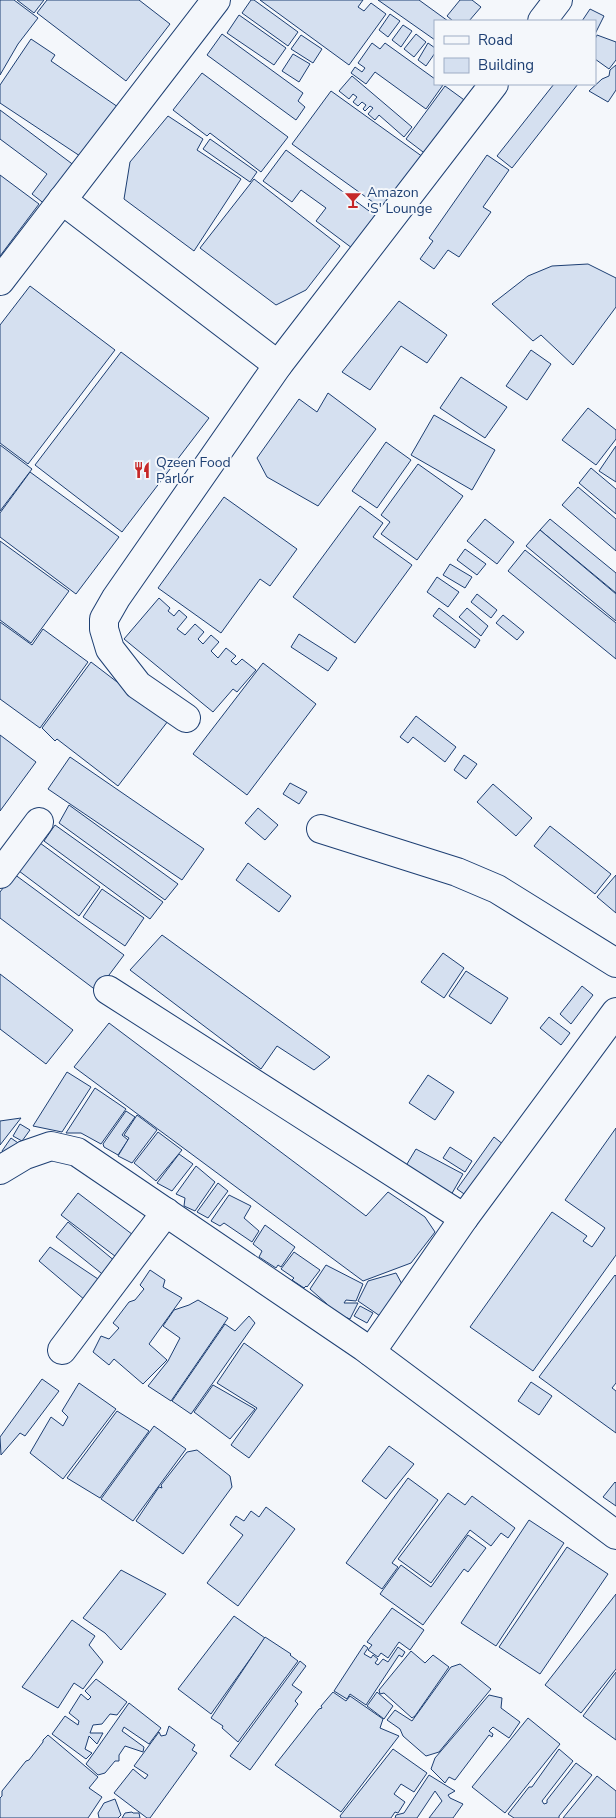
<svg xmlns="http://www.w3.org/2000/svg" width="616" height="1818" viewBox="0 0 616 1818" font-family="'Nunito Sans',sans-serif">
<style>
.building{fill:#d5e0f0;stroke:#1d3f73}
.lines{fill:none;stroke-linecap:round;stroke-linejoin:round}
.minor-casing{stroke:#1d3f73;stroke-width:30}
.minor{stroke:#f4f7fb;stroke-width:28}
.labels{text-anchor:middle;stroke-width:4;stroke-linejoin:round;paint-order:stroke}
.poi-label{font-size:14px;fill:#1d3f73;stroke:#f4f7fb;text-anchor:start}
</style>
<rect width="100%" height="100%" fill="#f4f7fb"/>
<g class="building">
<path d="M 0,0 L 14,0 L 38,18 L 18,44 L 0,75 Z"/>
<path d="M 17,0 L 44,0 L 34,13 Z"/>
<path d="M 47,0 L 139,0 L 170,24 L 126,81 L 37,13 Z"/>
<path d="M 251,0 L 254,0 L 298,32 L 288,46 L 242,13 Z"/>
<path d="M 260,0 L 363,0 L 358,7 L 364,11 L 371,3 L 386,14 L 349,65 Z"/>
<path d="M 378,0 L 419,0 L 448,21 L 435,21 L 435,40 Z"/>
<path d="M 460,0 L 472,0 L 481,7 L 469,21 L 453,21 L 447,16 Z"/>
<path d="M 590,9 L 604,16 L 595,34 L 595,21 L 582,21 Z"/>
<path d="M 390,14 L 400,21 L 388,37 L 379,30 Z"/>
<path d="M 239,15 L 286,48 L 274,65 L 227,33 Z"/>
<path d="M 403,25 L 412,31 L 401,47 L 392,40 Z"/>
<path d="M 222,34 L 303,93 L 298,101 L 305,107 L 296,120 L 207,55 Z"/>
<path d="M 416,34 L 426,42 L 414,57 L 404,49 Z"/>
<path d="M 301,35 L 322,49 L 313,63 L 291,49 Z"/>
<path d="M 597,35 L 616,42 L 616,60 L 609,69 L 595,59 L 595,39 Z"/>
<path d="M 31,39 L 55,55 L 51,61 L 118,107 L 83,158 L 0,103 L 0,85 Z"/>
<path d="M 372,43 L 380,49 L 385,43 L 435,79 L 435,84 L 443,85 L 426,109 L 375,72 L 366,84 L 351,73 L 355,67 L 362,72 L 365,68 L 358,63 Z"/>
<path d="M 428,43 L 435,48 L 435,53 L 426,66 L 418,60 Z"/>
<path d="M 293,54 L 310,64 L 299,82 L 282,71 Z"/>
<path d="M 616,65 L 616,90 L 608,102 L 589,91 L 602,79 L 609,76 L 610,70 Z"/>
<path d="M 202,73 L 288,137 L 261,172 L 210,133 L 207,136 L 173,110 Z"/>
<path d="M 352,76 L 412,127 L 404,137 L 379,115 L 375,120 L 368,114 L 373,108 L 370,106 L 365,111 L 363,109 L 366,105 L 362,102 L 358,106 L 353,102 L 357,97 L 353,94 L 349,99 L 339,91 Z"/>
<path d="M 554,84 L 578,84 L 512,168 L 497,156 Z"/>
<path d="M 445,86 L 467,102 L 427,155 L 406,139 Z"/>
<path d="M 331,91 L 423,157 L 384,210 L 292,144 Z"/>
<path d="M 0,110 L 75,166 L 46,205 L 32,194 L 47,174 L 0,139 Z"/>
<path d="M 168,116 L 203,139 L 197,150 L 241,179 L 194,251 L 124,199 L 130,162 Z"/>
<path d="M 210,139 L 257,172 L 250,182 L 203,149 Z"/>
<path d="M 286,150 L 380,219 L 356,251 L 316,221 L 326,208 L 301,190 L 292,202 L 263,181 Z"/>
<path d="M 487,155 L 509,170 L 483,207 L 491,212 L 459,257 L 448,250 L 434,269 L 420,259 L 433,241 L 429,238 Z"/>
<path d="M 0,175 L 39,204 L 0,256 Z"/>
<path d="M 254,179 L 340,246 L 306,290 L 276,305 L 200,248 Z"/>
<path d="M 588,264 L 616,278 L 616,307 L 573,365 L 541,335 L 533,341 L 492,304 L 528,276 L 552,266 Z"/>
<path d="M 30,286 L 115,350 L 28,464 L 0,443 L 0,325 Z"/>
<path d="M 399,301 L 447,335 L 427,363 L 401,346 L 370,390 L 342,372 Z"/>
<path d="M 531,350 L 551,364 L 527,400 L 506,386 Z"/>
<path d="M 121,352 L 209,418 L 122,532 L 35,465 Z"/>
<path d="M 461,377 L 507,407 L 485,438 L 440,408 Z"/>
<path d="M 328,393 L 376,429 L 318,506 L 267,477 L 257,458 L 299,399 L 317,412 Z"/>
<path d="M 588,408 L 616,430 L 616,439 L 596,465 L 562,440 Z"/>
<path d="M 434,415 L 495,450 L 472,490 L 411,455 Z"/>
<path d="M 386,442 L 411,460 L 377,508 L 352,491 Z"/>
<path d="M 0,445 L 32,469 L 0,511 Z"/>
<path d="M 616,446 L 616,482 L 599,471 Z"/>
<path d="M 418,464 L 463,496 L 417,560 L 381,534 L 390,522 L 381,515 Z"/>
<path d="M 591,468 L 616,489 L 616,514 L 579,483 Z"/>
<path d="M 30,472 L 119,537 L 76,594 L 0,537 L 0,513 Z"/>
<path d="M 578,487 L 616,519 L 616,551 L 562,505 Z"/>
<path d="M 224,497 L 297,549 L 270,586 L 260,579 L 221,633 L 158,588 Z"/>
<path d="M 360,506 L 383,523 L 373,537 L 412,565 L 355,643 L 293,597 Z"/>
<path d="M 485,519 L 514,542 L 497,564 L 467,541 Z"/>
<path d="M 550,519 L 616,573 L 616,593 L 540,530 Z"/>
<path d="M 540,530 L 616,594 L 616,621 L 526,546 Z"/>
<path d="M 0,541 L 69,591 L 31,643 L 0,620 Z"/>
<path d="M 465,549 L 486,564 L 477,575 L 457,560 Z"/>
<path d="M 525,550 L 616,623 L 616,659 L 508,571 Z"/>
<path d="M 450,564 L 472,577 L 465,588 L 443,575 Z"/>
<path d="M 437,577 L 459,592 L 448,607 L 427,592 Z"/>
<path d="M 477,594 L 497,610 L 491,618 L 471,602 Z"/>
<path d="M 159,598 L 170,608 L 168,611 L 174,616 L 179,610 L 187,617 L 177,629 L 185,635 L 195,624 L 204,632 L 198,639 L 203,644 L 211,635 L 219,642 L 211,651 L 218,658 L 226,648 L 236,656 L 231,661 L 236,665 L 242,659 L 256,670 L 237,692 L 233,689 L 213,712 L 124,639 Z"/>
<path d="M 439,608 L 480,640 L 475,648 L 433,616 Z"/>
<path d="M 467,608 L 488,626 L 481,636 L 459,617 Z"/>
<path d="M 503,615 L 524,632 L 517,640 L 496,623 Z"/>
<path d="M 0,622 L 32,645 L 43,629 L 88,662 L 40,728 L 0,699 Z"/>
<path d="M 299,634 L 337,658 L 328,671 L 291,647 Z"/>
<path d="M 91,662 L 168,721 L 118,786 L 57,739 L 55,741 L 42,728 Z"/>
<path d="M 263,663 L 316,704 L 247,795 L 193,754 Z"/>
<path d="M 416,716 L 456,747 L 445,762 L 413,737 L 408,743 L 400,737 Z"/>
<path d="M 0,735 L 36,762 L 0,811 Z"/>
<path d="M 464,755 L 477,764 L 466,779 L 454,770 Z"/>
<path d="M 70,757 L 204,849 L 182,880 L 48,789 Z"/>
<path d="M 290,783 L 307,792 L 299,804 L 283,794 Z"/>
<path d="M 493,784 L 532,818 L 516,836 L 477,802 Z"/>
<path d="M 69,805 L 178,884 L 165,900 L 59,823 Z"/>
<path d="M 258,808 L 278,825 L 265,840 L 245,823 Z"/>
<path d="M 55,825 L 163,902 L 150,919 L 44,841 Z"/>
<path d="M 550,826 L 611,874 L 595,894 L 534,846 Z"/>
<path d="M 40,843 L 100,887 L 79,916 L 19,871 Z"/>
<path d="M 248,863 L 291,896 L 279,912 L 236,880 Z"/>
<path d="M 14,874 L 124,955 L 97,991 L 0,918 L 0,892 Z"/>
<path d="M 616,875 L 616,913 L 597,897 Z"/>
<path d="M 102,889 L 144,918 L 125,946 L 83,917 Z"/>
<path d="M 162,935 L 330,1057 L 314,1070 L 277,1046 L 261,1069 L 130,970 Z"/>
<path d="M 443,953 L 464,968 L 444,998 L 421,982 Z"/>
<path d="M 466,971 L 508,998 L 491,1024 L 449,996 Z"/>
<path d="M 0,974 L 73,1030 L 46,1064 L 0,1029 Z"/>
<path d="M 582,986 L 593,995 L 571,1024 L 560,1014 Z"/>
<path d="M 549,1017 L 570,1033 L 561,1045 L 540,1028 Z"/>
<path d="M 109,1023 L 366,1216 L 388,1192 L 425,1217 L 435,1232 L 411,1263 L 363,1281 L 74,1067 Z"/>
<path d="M 67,1072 L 91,1087 L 62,1132 L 33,1126 Z"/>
<path d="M 428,1075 L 454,1092 L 435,1120 L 409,1103 Z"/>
<path d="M 95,1088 L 126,1109 L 101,1144 L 81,1133 L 66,1133 Z"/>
<path d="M 126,1111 L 135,1117 L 122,1135 L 128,1140 L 118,1155 L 104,1147 L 103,1144 Z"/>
<path d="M 137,1115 L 157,1130 L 132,1163 L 118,1156 L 129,1138 L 124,1135 Z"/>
<path d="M 21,1118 L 0,1145 L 0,1121 Z"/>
<path d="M 20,1124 L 30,1130 L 22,1141 L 13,1136 Z"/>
<path d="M 616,1128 L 616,1255 L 533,1371 L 470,1327 L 552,1212 L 587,1236 L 583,1241 L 592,1247 L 605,1228 L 565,1200 Z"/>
<path d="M 158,1132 L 182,1150 L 156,1181 L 134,1163 Z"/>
<path d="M 494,1137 L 504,1145 L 467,1196 L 457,1189 Z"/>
<path d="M 11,1138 L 21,1145 L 11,1158 L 2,1151 Z"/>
<path d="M 450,1147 L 472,1161 L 465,1172 L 443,1158 Z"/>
<path d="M 416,1149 L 463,1174 L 451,1195 L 404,1169 Z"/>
<path d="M 179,1154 L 193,1164 L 172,1191 L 157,1183 Z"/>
<path d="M 196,1166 L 215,1182 L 195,1211 L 184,1206 L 185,1198 L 176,1194 Z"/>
<path d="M 218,1183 L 228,1191 L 208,1218 L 197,1212 Z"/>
<path d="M 78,1193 L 141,1241 L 124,1263 L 61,1215 Z"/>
<path d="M 229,1195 L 251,1206 L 244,1218 L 259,1231 L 252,1242 L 224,1223 L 220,1226 L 211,1221 Z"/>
<path d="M 68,1222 L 122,1267 L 111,1281 L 56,1237 Z"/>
<path d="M 265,1225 L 295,1247 L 281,1267 L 278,1265 L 276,1268 L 259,1257 L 262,1251 L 253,1244 Z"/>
<path d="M 50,1247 L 107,1285 L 92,1306 L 39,1261 Z"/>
<path d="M 294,1252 L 320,1270 L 307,1287 L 306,1286 L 304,1288 L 292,1280 L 294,1278 L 281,1269 Z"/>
<path d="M 326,1265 L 363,1284 L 356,1301 L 346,1300 L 344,1303 L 358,1303 L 350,1319 L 339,1315 L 326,1306 L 327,1304 L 310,1289 Z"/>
<path d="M 150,1270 L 165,1280 L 163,1287 L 182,1298 L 149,1344 L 167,1360 L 143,1384 L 114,1359 L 109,1365 L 93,1352 L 101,1336 L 109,1339 L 119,1328 L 113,1323 L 129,1302 L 135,1300 L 144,1289 L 140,1285 Z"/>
<path d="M 396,1273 L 403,1286 L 380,1316 L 358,1301 L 368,1281 Z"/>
<path d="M 615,1275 L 616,1276 L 616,1383 L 612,1388 L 616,1391 L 616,1433 L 539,1377 Z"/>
<path d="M 198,1300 L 228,1318 L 171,1401 L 148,1386 L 168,1361 L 180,1338 L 163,1326 L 174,1310 L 189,1305 Z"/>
<path d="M 360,1306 L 373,1313 L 367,1323 L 354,1316 Z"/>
<path d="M 249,1316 L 255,1323 L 191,1414 L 172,1401 L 225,1324 L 235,1331 Z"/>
<path d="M 244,1343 L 303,1385 L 249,1458 L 231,1445 L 257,1408 L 217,1383 Z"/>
<path d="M 42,1379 L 59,1391 L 25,1436 L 20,1433 L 1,1455 L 0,1437 Z"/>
<path d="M 531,1382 L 552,1396 L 539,1415 L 518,1401 Z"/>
<path d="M 79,1383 L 116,1409 L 63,1479 L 30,1453 L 51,1417 L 63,1426 L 68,1417 L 62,1411 Z"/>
<path d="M 213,1385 L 255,1409 L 230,1439 L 194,1412 Z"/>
<path d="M 117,1411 L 149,1431 L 100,1498 L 67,1478 Z"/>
<path d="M 154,1426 L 186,1449 L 133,1521 L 101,1499 Z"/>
<path d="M 389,1446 L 414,1464 L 386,1499 L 362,1481 Z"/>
<path d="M 197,1450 L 230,1476 L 232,1487 L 183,1554 L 136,1521 L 159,1487 L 162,1488 L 161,1485 L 187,1452 Z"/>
<path d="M 408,1478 L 438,1500 L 392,1563 L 398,1567 L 382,1589 L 346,1563 Z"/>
<path d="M 615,1482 L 616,1483 L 616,1506 L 603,1497 Z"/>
<path d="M 448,1493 L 465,1505 L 472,1496 L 515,1528 L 508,1538 L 501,1533 L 491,1546 L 470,1530 L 431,1583 L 398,1559 Z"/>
<path d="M 266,1507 L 295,1529 L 238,1606 L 207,1583 L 243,1535 L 230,1525 L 236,1516 L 244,1521 L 251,1511 L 259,1517 Z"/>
<path d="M 529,1520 L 564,1543 L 496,1646 L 461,1623 Z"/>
<path d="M 468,1535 L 486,1548 L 468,1572 L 464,1569 L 423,1625 L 380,1594 L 401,1565 L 431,1587 Z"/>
<path d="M 567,1547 L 608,1574 L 540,1674 L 499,1647 Z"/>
<path d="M 121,1570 L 166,1594 L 121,1650 L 105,1633 L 83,1618 Z"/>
<path d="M 616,1594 L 616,1669 L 581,1713 L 545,1685 Z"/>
<path d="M 392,1608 L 424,1630 L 410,1650 L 399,1642 L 388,1658 L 381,1653 L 378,1657 L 368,1650 L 372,1645 L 367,1642 Z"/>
<path d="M 234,1616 L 265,1638 L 211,1714 L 178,1689 Z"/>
<path d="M 72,1620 L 95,1636 L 89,1645 L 103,1662 L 83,1689 L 74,1683 L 58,1708 L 22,1687 Z"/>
<path d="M 265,1637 L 291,1654 L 290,1655 L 298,1661 L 238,1742 L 222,1728 L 223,1726 L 211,1718 Z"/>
<path d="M 364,1645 L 368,1648 L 364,1654 L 371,1658 L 373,1655 L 378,1659 L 375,1663 L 378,1665 L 383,1659 L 388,1662 L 398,1647 L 405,1652 L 402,1657 L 399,1655 L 366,1705 L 350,1694 L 347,1699 L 334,1691 Z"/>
<path d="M 411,1651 L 425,1663 L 433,1655 L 449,1667 L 415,1716 L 412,1718 L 384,1693 L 380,1694 L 379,1690 Z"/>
<path d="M 300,1661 L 306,1666 L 292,1685 L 302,1692 L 295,1701 L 298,1704 L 250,1770 L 230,1756 Z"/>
<path d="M 460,1664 L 491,1689 L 439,1752 L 426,1756 L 403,1736 L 400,1729 L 387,1720 L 395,1710 L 412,1721 L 451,1667 Z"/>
<path d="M 616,1672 L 616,1740 L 583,1716 Z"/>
<path d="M 96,1679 L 127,1702 L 117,1715 L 110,1714 L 102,1724 L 93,1725 L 90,1733 L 103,1733 L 97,1744 L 89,1736 L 85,1749 L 92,1753 L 86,1759 L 52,1734 L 65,1716 L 78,1725 L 79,1721 L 69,1713 L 81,1694 L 88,1700 L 91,1697 L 85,1691 Z"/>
<path d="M 333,1692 L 346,1701 L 350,1696 L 383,1719 L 380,1728 L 399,1736 L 341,1812 L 275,1765 L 319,1709 L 322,1708 L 321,1706 Z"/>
<path d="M 377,1692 L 393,1706 L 384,1719 L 367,1706 Z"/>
<path d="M 489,1695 L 502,1698 L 501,1708 L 520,1722 L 509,1738 L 493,1727 L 489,1731 L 493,1734 L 492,1737 L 489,1735 L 455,1780 L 449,1777 L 445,1783 L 431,1769 L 435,1758 Z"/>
<path d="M 129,1703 L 161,1728 L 149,1744 L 124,1727 L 122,1731 L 144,1747 L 143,1752 L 125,1746 L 119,1755 L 119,1761 L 115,1761 L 105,1773 L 98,1775 L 86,1764 Z"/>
<path d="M 528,1718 L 560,1744 L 505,1813 L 472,1787 Z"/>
<path d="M 169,1726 L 195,1745 L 192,1750 L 197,1753 L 150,1818 L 147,1818 L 114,1793 L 133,1769 L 145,1779 L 148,1775 L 134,1766 L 159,1732 L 161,1736 L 166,1735 Z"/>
<path d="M 48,1735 L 98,1777 L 89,1788 L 102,1797 L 88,1818 L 0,1818 L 0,1798 L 2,1796 L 2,1791 L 26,1761 L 29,1760 L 43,1742 L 43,1740 Z"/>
<path d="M 393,1749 L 427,1773 L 414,1792 L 401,1784 L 394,1794 L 405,1802 L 398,1813 L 395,1812 L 391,1818 L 341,1818 L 340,1816 Z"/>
<path d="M 559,1749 L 573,1761 L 542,1801 L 544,1804 L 547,1803 L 547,1800 L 576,1763 L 592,1775 L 559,1816 L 559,1818 L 514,1818 L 508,1814 L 529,1787 L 532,1787 Z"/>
<path d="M 429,1775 L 455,1791 L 448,1795 L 450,1798 L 463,1804 L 453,1818 L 429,1818 L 442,1801 L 435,1791 L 417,1818 L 395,1818 L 396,1815 L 404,1813 Z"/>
<path d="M 597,1776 L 616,1791 L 616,1818 L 563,1818 Z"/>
<path d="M 115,1799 L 121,1815 L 118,1818 L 99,1818 L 98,1813 L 104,1803 Z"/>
<path d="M 132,1812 L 133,1813 L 139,1813 L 140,1818 L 122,1818 L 125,1813 Z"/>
</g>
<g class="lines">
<g class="minor-casing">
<g id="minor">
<path d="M 542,21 L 558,0"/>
<path d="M 62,200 L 278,365"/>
<path d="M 0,281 L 216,0"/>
<path d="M 186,718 L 138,685 L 110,649 L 104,629 L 104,619 L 116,598 L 278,365 L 494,84"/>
<path d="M 321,829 L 457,872 L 497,889 L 616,963"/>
<path d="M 0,874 L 39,822"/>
<path d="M 108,990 L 464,1218"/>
<path d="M 0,1170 L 25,1155 L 51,1146 L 77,1152 L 364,1347 L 616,1535"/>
<path d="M 62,1350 L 166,1212"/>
<path d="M 371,1352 L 464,1218 L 616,1012"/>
</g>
</g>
<use href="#minor" class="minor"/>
</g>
<defs>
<g id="bar-bare" transform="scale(1.35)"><path d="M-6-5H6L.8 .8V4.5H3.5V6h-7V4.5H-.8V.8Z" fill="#c62828" stroke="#f4f7fb" stroke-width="2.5" paint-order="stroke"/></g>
<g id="restaurant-bare" transform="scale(1.35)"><path d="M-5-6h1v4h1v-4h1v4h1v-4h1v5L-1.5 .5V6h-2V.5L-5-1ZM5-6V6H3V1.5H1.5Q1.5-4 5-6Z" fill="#c62828" stroke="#f4f7fb" stroke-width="2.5" paint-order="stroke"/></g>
</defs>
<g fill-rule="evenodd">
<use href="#bar-bare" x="353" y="200"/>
<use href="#restaurant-bare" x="142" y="470"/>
</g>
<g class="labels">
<g class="poi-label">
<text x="367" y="197">Amazon<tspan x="367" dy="16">'S' Lounge</tspan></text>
<text x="156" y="467">Qzeen Food<tspan x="156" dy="16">Parlor</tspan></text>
</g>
</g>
<rect x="434" y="20" width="162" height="65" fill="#f4f7fb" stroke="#9eadc5"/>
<rect x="444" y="36" width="25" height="8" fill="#f4f7fb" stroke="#9eadc5"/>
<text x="478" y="45" font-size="15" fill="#1d3f73">Road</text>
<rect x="444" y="58" width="25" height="15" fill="#d5e0f0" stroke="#9eadc5"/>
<text x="478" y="70" font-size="15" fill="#1d3f73">Building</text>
</svg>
